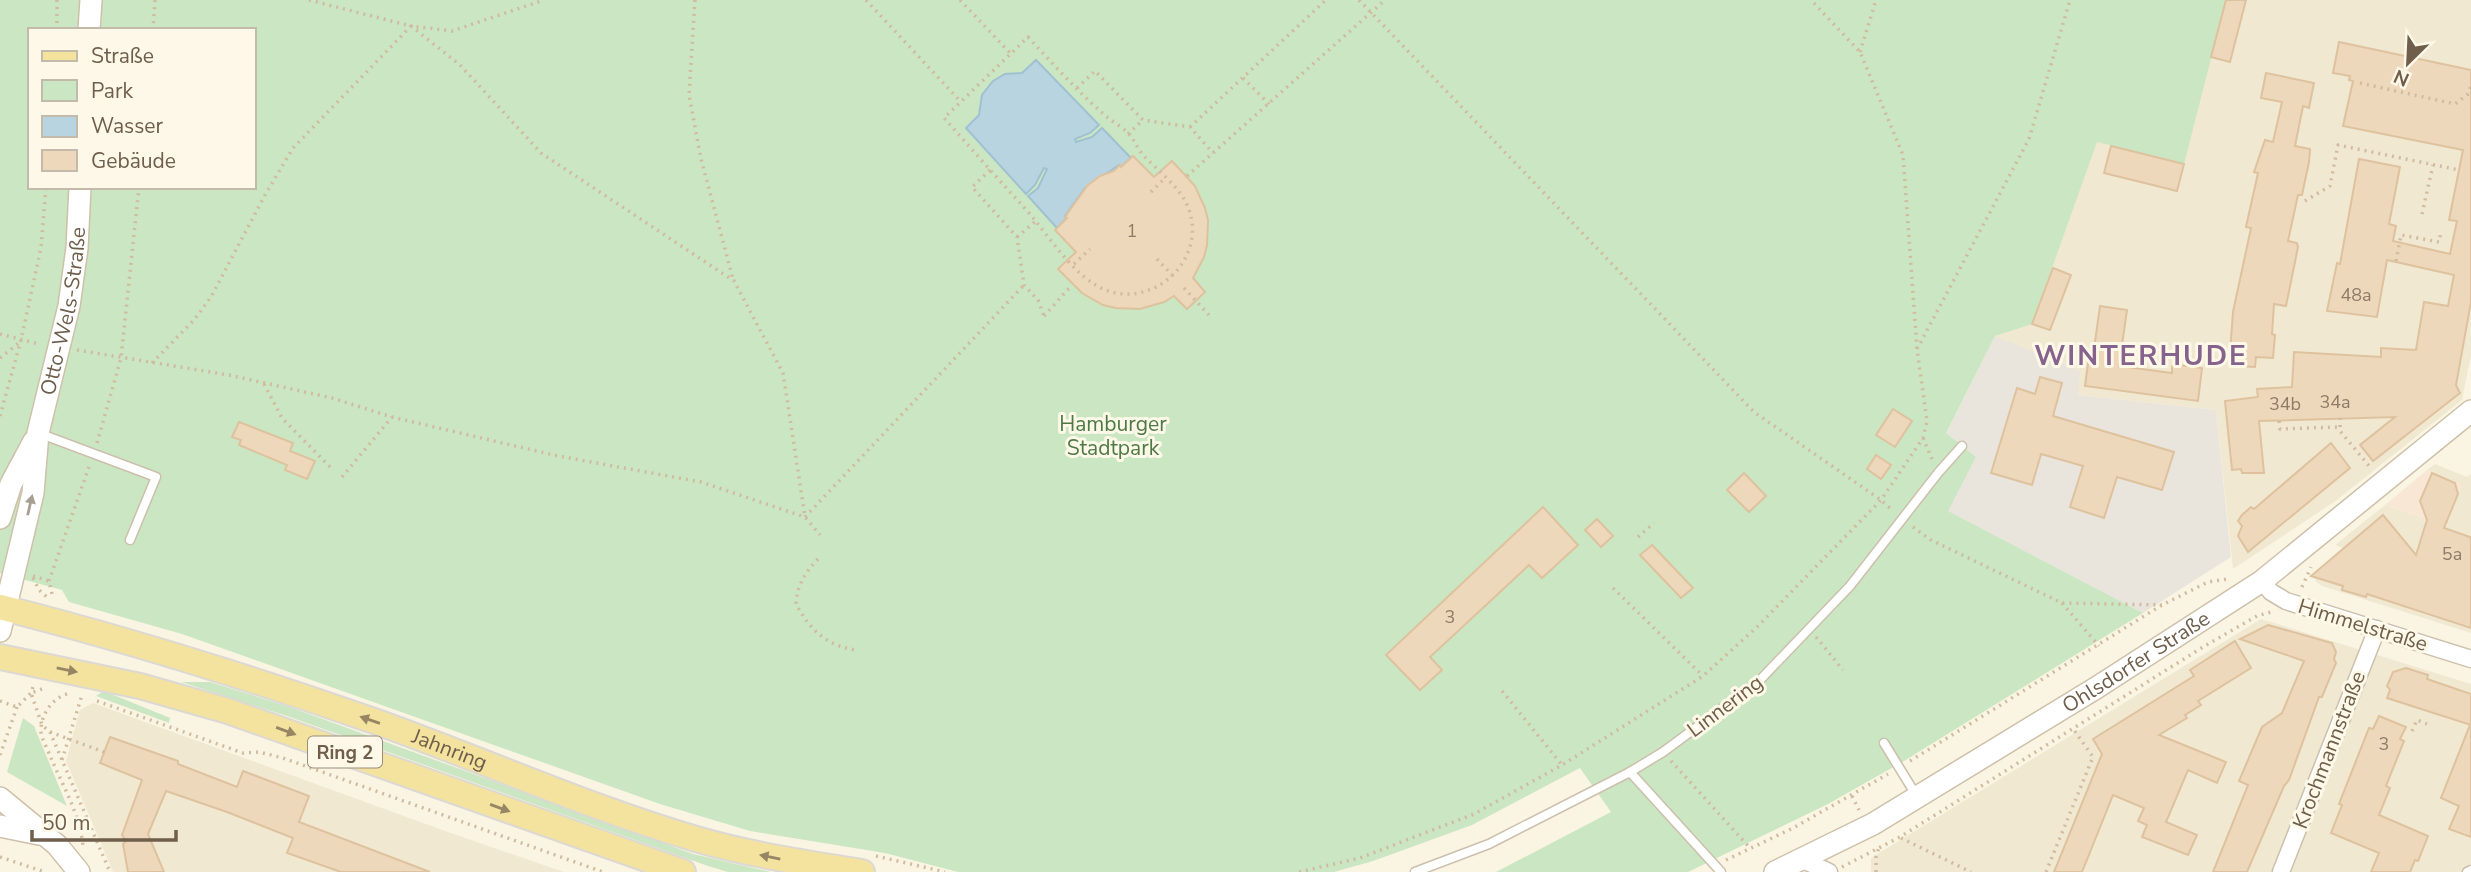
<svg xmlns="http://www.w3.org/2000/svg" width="2471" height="872" viewBox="0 0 2471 872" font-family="'Nunito Sans',sans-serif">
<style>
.residential{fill:#f1e8d1}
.commercial{fill:#f9e7d6}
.industrial{fill:#e9e5dd}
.green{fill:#cae6c2;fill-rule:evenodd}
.water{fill:#b8d4e1;stroke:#a0c1d2;stroke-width:2}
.building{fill:#edd8bc;stroke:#dec29e;stroke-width:2}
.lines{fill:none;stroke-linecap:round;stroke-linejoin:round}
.lane-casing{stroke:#ccc0ad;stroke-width:11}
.street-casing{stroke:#ccc0ad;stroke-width:19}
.secondary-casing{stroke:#cec0aa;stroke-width:24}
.primary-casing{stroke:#dcd8d4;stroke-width:28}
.path{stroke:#d1bba0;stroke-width:3.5;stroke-dasharray:2 5;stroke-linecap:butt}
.lane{stroke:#fff;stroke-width:8}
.street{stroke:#fff;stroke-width:16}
.secondary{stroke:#fff;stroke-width:21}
.primary{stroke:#f3e39f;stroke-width:24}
.oneway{fill:#a99e93}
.oneway2{fill:#978664}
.labels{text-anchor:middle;stroke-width:6;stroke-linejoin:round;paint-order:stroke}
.number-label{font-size:18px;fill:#8e7c67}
.shield{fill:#fdf8e7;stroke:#9a8c7a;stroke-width:2}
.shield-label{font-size:19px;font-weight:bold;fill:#6f5e4b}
.street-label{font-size:21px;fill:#6f5e4b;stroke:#fdf8e7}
.park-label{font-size:21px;fill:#4d7a47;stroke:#fdf8e7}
.district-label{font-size:28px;font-weight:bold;letter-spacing:2px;fill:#85638c;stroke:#fdf8e7}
</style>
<rect width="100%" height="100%" fill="#faf5e2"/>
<g class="residential">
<path d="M 2226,0 L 2471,0 L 2471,355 L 2462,400 L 2337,500 L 2233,569 L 2216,410 L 2077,395 L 2035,353 L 1995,336 L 2032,323 L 2097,141 L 2111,146 Z"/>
<path d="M 2435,464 L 2467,477 L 2471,474 L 2471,633 L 2322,586 L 2316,582 L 2314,576 L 2343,548 L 2335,545 L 2385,505 L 2447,526 L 2461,485 L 2427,470 Z"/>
<path d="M 2261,619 L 2471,684 L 2471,872 L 1871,872 L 1871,858 Z"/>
<path d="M 93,703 L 448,832 L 564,872 L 113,872 L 66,761 L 80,710 Z"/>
</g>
<path class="commercial" d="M 2427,470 L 2462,485 L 2447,526 L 2385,505 Z"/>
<path class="industrial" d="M 1995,336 L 2080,371 L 2078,395 L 2216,410 L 2231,557 L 2143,613 L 1947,511 L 1976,457 L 1946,433 Z"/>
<g class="green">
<path d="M 0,0 L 2226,0 L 2184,164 L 2097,142 L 2032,324 L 1995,336 L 1946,433 L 1976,457 L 1948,511 L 2143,613 L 1904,761 L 1828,804 L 1688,872 L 1496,872 L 1611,812 L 1580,768 L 1472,825 L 1373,861 L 1334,872 L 958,872 L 885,853 L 750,831 L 660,804 L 182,634 L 69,602 L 62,590 L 0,573 ZM 30,30 L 254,30 L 254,187 L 30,187 Z"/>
<path d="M 181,682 L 210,682 L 287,706 L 693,854 L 771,872 L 728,872 L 708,866 L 287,716 Z"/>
<path d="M 104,691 L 170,718 L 169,723 L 96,696 Z"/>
<path d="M 23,718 L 34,726 L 67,806 L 7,772 Z"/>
</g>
<path class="water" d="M 1036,60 L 1099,125 L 1090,133 L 1075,139 L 1076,142 L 1092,137 L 1102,128 L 1131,158 L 1121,167 L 1119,165 L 1085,188 L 1065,216 L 1067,218 L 1057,228 L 1028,196 L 1038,188 L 1047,169 L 1044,168 L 1035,185 L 1026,194 L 966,128 L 979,115 L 982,95 L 993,81 L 1005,74 L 1022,73 Z"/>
<g class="building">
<path d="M 2226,0 L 2246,0 L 2230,62 L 2211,57 Z"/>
<path d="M 2339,42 L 2471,70 L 2471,302 L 2456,385 L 2460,393 L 2373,461 L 2360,445 L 2395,417 L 2259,421 L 2264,473 L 2242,473 L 2241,469 L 2232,470 L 2225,401 L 2258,397 L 2257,389 L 2292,387 L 2294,352 L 2381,357 L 2381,348 L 2416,350 L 2424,302 L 2448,306 L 2454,275 L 2387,260 L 2377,317 L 2327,311 L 2337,263 L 2340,264 L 2359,159 L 2400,167 L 2389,224 L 2396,226 L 2393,241 L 2450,254 L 2457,221 L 2449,220 L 2463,150 L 2343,126 L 2353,81 L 2349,80 L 2350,76 L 2333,73 Z"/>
<path d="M 2266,73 L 2314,83 L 2309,108 L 2303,106 L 2295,146 L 2310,149 L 2309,162 L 2302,195 L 2298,195 L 2288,241 L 2297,243 L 2298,247 L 2286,306 L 2274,304 L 2272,334 L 2275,335 L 2273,358 L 2256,357 L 2255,367 L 2237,366 L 2236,354 L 2230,353 L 2233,312 L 2251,228 L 2246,227 L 2258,173 L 2254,172 L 2265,140 L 2273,142 L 2282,102 L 2261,98 Z"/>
<path d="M 2111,146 L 2184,164 L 2177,191 L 2104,173 Z"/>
<path d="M 1133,156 L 1154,177 L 1172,161 L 1195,186 L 1205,208 L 1208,220 L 1207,245 L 1204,257 L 1193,278 L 1205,292 L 1187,309 L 1174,296 L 1164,302 L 1140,309 L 1116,308 L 1103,305 L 1082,293 L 1058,269 L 1076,252 L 1055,230 L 1067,218 L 1065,217 L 1087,186 L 1100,176 L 1114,171 L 1120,165 L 1121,167 Z"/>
<path d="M 2053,268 L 2071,275 L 2050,330 L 2032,324 Z"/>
<path d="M 2100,306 L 2127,310 L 2119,366 L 2172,373 L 2172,366 L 2179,365 L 2202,368 L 2198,401 L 2085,386 L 2088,363 L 2092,363 Z"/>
<path d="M 2040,377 L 2062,383 L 2053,416 L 2174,452 L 2162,490 L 2117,477 L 2104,518 L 2070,507 L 2083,466 L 2041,454 L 2032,485 L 1991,473 L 2017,388 L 2035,394 Z"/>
<path d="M 1893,409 L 1912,421 L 1895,447 L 1876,435 Z"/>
<path d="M 239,422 L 293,443 L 290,451 L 315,461 L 307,479 L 285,470 L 287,465 L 239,445 L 241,440 L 232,437 Z"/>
<path d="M 2331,443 L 2350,468 L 2248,552 L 2238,536 L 2242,526 L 2238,521 L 2242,515 L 2251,507 L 2254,509 Z"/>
<path d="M 1876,455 L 1891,465 L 1881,479 L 1867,469 Z"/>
<path d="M 1744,473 L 1766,496 L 1749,512 L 1727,490 Z"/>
<path d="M 2432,473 L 2455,483 L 2458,494 L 2444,528 L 2470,537 L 2471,541 L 2471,628 L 2367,594 L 2366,597 L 2342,590 L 2343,586 L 2311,576 L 2383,515 L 2416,555 L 2427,520 L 2420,501 Z"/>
<path d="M 1543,507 L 1578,545 L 1542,578 L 1529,565 L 1430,657 L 1442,670 L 1420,690 L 1386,655 Z"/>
<path d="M 1597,519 L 1613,536 L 1601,547 L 1585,530 Z"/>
<path d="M 1652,545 L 1693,588 L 1681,598 L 1640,555 Z"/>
<path d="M 2268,625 L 2332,643 L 2336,652 L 2334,659 L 2336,663 L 2322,697 L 2319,697 L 2289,780 L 2284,786 L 2247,872 L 2213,872 L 2248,785 L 2239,781 L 2262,727 L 2282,713 L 2304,661 L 2240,639 Z"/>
<path d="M 2235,641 L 2251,668 L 2198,701 L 2201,705 L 2185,715 L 2187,718 L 2159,735 L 2226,762 L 2217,783 L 2188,770 L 2166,822 L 2197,835 L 2188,855 L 2142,837 L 2147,825 L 2138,821 L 2144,808 L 2113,795 L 2082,872 L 2054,872 L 2102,754 L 2093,739 L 2194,676 L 2190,670 Z"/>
<path d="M 2406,668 L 2428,675 L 2427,679 L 2471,694 L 2471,725 L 2387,698 L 2390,690 L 2387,686 L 2393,672 Z"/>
<path d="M 2379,716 L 2406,727 L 2400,739 L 2404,741 L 2386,786 L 2390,788 L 2379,815 L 2428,836 L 2418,861 L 2415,860 L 2410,872 L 2371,872 L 2379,853 L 2331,833 L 2342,805 L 2339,804 L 2369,728 L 2373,729 Z"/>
<path d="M 2470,725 L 2471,725 L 2471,837 L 2449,829 L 2459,806 L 2441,798 Z"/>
<path d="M 110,737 L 178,761 L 178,764 L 237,787 L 243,771 L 309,796 L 299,822 L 430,872 L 341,872 L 287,853 L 293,838 L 227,812 L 166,791 L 148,834 L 164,872 L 128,872 L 123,844 L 126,841 L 122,835 L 142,780 L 100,763 Z"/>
</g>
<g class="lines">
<g class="lane-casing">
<g id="lane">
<path d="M 41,434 L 156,477 L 130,540"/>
<path d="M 1884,743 L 1916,795"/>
<path d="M 1630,772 L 1721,872"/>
<path d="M 1415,872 L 1489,844 L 1630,772 L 1663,752 L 1759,681 L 1850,586 L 1938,473 L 1962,446"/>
<path d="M 2467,872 L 2471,870"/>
</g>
</g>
<g class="street-casing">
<g id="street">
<path d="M 2262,581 L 2271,592 L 2286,601 L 2471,659"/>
<path d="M 1803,860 L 1829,872"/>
<path d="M 2281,872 L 2377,629"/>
</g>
</g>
<g class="secondary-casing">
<g id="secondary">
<path d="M 89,30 L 91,0"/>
<path d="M 0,518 L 11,484 L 34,441"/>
<path id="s1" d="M 0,631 L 33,493 L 38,433 L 69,306 L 77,248 L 80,187"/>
<path d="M 0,798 L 57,845 L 79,872"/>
<path d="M 0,826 L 39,834"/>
<path id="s2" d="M 1775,872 L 1873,824 L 2096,688 L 2262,581 L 2471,411"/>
</g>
</g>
<g class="primary-casing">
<g id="primary">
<path id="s3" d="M 0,607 C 126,639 251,678 374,721 C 481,759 587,807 696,839 C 751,855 806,863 862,872"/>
<path d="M 0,657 L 140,686 L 228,711 L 683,872"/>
</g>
</g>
<g class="path">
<path d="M 309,0 L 411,26 L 460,65 L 541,153 L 734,281 L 783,373 L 805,517 L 820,535"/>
<path d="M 695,0 L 689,95 L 701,159 L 733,279"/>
<path d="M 866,0 L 961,102"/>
<path d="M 960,0 L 1011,54"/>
<path d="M 1359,0 L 1754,412 L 1881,500 L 1893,511"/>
<path d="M 57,30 L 57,0"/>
<path d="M 153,30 L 155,0"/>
<path d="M 1028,37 C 1053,64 1078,92 1107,117 C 1113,122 1122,127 1128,133 C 1134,139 1137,148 1143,155 C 1158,171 1180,187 1188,207 C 1210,263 1145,317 1094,284 C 1067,267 1044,229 1022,205 C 996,177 970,147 944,118 Z"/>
<path d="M 1860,52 L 1876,0"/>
<path d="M 1243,78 L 1269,104"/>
<path d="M 2360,83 L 2455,104 L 2468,94 L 2471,86"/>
<path d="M 1077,88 L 1095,71 L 1143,120 L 1190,127 L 1213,153"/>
<path d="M 1190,127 L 1326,0"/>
<path d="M 1128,134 L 1143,120"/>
<path d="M 990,170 L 972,187 L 1017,237 L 1024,285 L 1038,300 L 1044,316"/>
<path d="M 1187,176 L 1385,0"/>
<path d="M 1151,192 L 1165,178"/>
<path d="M 2305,201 L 2330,186 L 2338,145 L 2459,170"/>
<path d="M 2422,214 L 2433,165"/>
<path d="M 1017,237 L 1036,221"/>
<path d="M 1157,259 L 1173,276"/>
<path d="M 2396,261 L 2401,235 L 2439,242 L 2441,232"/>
<path d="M 1074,264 L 1090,249"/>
<path d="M 1184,288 L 1209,315"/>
<path d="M 1044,316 L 1072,285"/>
<path d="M 0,334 L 39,344"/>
<path d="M 1917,349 L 2029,139 L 2070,0"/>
<path d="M 77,350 L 229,375 L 332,398 L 392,417 L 558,456 L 701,482 L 805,517"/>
<path d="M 0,358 L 20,342"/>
<path d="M 152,363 L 194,320 L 211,297 L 265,195 L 293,148 L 411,26 L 452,31 L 544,0"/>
<path d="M 264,384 L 282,418 L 333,470"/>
<path d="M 0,416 L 21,340 L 41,248 L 46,187"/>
<path d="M 2340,418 L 2340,431 L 2370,467"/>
<path d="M 2279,421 L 2280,429 L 2340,427"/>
<path d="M 1923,438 L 1932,459"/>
<path d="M 97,443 L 121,358 L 139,187"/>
<path d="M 342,477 L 392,417"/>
<path d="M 805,517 L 1024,285"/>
<path d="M 1913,527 L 1931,540 L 2062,603 L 2162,605"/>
<path d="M 1638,537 L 1654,523"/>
<path d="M 818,559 C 805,573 797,585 796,604 C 810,630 827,646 856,650"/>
<path d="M 33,576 L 49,581 L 53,598"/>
<path d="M 33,578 L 39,590 L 47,597"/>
<path d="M 49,581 L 90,464"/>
<path d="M 2302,587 L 2311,567"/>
<path d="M 1613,588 L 1703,676"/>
<path d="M 2062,603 L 2099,646"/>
<path d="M 1816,637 L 1843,670"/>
<path d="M 42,689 L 31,693 L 42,725 L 50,732 L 110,872"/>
<path d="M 1502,691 L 1562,765"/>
<path d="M 67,694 C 52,698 40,716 41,732 C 42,740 48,750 51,758 C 63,786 80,815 83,846"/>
<path d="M 0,701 L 17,707 L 31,693 L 34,684"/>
<path d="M 97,701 L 243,753 L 259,752 L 283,758 L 603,872"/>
<path d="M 2412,731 L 2417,720 L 2427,724"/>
<path d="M 50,732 L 104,752"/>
<path d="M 0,755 L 17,707"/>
<path d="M 62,760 L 82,695"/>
<path d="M 1671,761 L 1750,848"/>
<path d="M 1910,761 L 2162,605 L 2208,582 L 2227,579"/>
<path d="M 1852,796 L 1859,810"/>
<path d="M 1901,838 L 1971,872"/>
<path d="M 876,856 L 945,872"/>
<path d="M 0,857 L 45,872"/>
<path d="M 1726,860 L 1793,828 L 1888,774"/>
<path d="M 1842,867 L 1900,837 L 2203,647 L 2257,616 L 2271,612"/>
<path d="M 1299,872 L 1360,858 L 1474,814 L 1562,765 L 1703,676 L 1757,627 L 1881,500 L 1923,438 L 1927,421 L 1917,349 L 1903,155 L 1860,52 L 1811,0"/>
<path d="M 1876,872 L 1876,857 L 1879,847"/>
<path d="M 2046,872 L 2093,757 L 2074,730"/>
</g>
<use href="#lane" class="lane"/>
<use href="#street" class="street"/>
<use href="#secondary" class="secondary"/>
<use href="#primary" class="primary"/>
</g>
<defs><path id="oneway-solid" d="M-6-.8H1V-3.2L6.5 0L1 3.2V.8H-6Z" transform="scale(1.75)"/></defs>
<use class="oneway" href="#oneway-solid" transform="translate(30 505) rotate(-77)"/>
<g class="oneway2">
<use href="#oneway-solid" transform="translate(67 670) rotate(11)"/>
<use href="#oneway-solid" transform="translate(370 720) rotate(-161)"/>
<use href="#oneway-solid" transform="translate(286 731) rotate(20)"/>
<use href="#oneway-solid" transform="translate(500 808) rotate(20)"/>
<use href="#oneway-solid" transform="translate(770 857) rotate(-169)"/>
</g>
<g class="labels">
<g class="number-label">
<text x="1132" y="237">1</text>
<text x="2356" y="301">48a</text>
<text x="2335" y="408">34a</text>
<text x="2285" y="410">34b</text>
<text x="2452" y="560">5a</text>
<text x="1450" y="623">3</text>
<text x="2384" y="750">3</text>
</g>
<rect class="shield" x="308" y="736.5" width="74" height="31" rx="5"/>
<g class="shield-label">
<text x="345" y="759">Ring 2</text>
</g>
<g class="street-label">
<text dy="7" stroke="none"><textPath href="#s1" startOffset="327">Otto-Wels-Straße</textPath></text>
<text transform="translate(2363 625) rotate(17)" y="7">Himmelstraße</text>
<text dy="7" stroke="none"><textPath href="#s2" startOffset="418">Ohlsdorfer Straße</textPath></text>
<text transform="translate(1725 706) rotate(-37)" y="7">Linnering</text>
<text dy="7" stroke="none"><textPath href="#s3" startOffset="472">Jahnring</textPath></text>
<text transform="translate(2329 750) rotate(-69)" y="7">Krochmannstraße</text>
</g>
<g class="park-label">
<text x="1113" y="431">Hamburger<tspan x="1113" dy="24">Stadtpark</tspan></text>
</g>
<g class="district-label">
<text x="2141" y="365">WINTERHUDE</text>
</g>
</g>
<rect x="28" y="28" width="228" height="161" fill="#fdf8e7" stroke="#c4baa9" stroke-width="2"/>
<rect x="42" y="51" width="35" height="10" fill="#f3e39f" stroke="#c4baa9" stroke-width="2"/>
<text x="91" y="63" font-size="21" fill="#6f5e4b">Straße</text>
<rect x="42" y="80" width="35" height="21" fill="#cae6c2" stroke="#c4baa9" stroke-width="2"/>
<text x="91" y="98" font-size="21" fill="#6f5e4b">Park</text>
<rect x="42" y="116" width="35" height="21" fill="#b8d4e1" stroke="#c4baa9" stroke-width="2"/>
<text x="91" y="133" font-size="21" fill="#6f5e4b">Wasser</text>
<rect x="42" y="150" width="35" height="21" fill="#edd8bc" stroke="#c4baa9" stroke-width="2"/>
<text x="91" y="168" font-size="21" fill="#6f5e4b">Gebäude</text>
<g transform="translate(2408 63) rotate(204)" stroke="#fdf8e7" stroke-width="5" paint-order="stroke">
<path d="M0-5L12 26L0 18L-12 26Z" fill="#6f5e4b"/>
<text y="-10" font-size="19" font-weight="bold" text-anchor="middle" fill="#6f5e4b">N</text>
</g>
<path d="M32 830v10h144v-10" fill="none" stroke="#6f5e4b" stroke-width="3.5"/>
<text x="42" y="830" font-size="21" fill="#6f5e4b" stroke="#fdf8e7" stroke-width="5" paint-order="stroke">50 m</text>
</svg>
